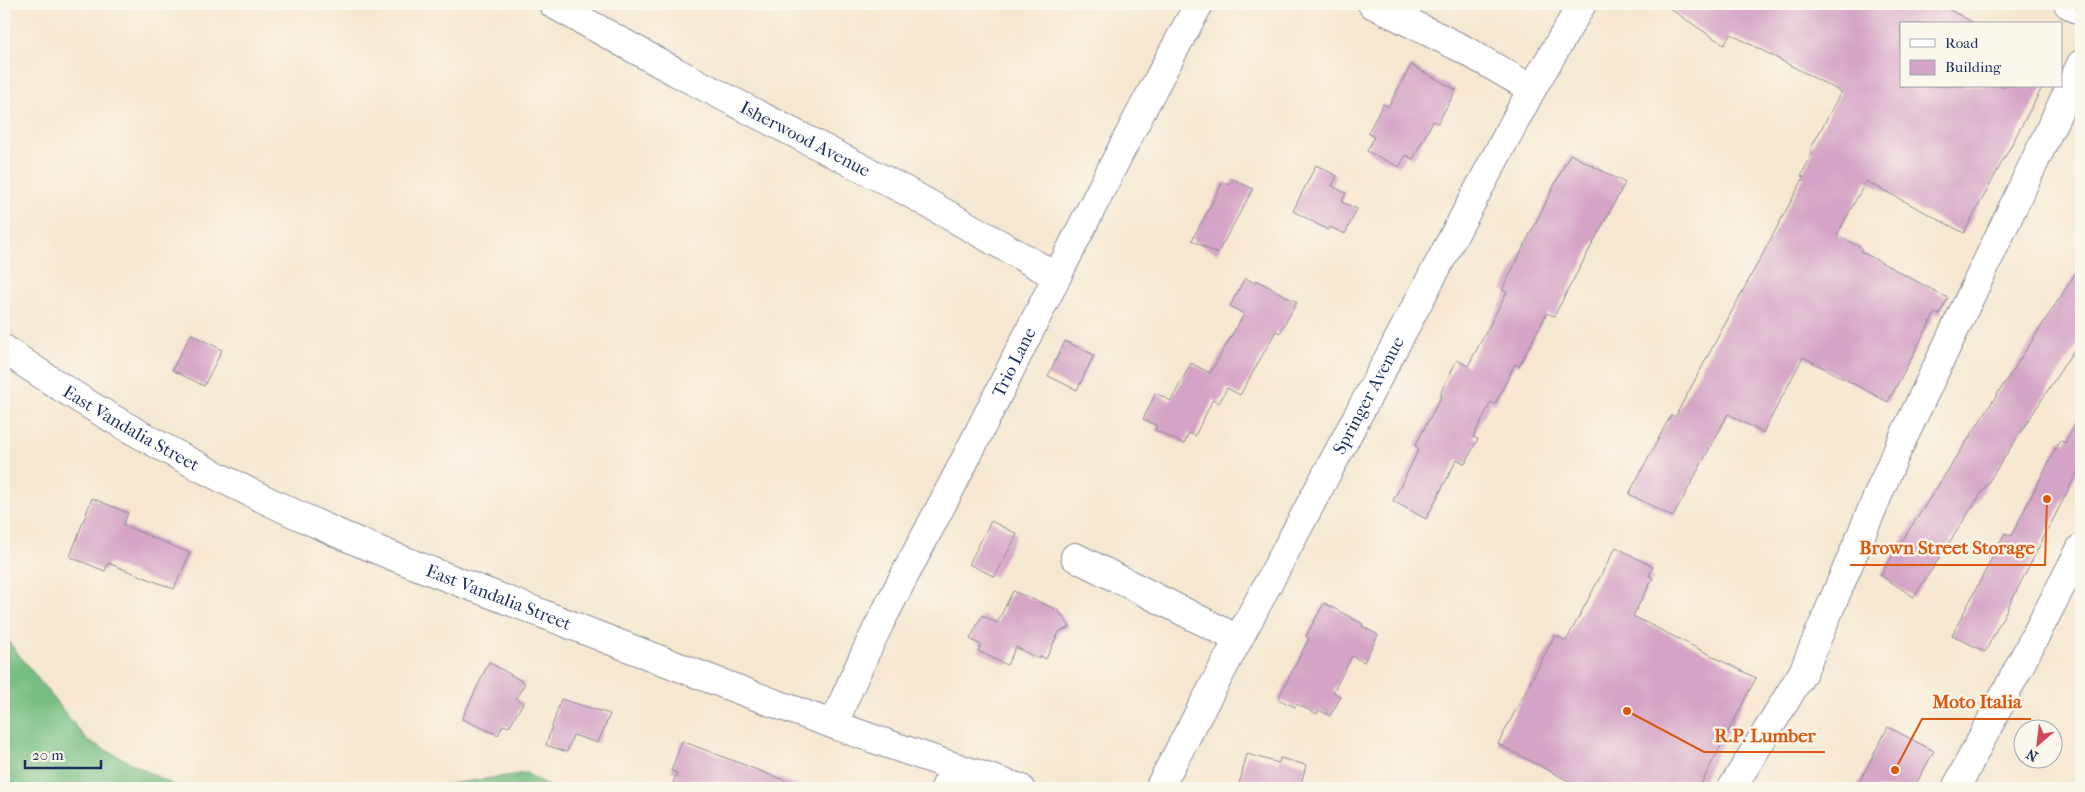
<svg xmlns="http://www.w3.org/2000/svg" width="2085" height="792" viewBox="0 0 2085 792" font-family="'IM FELL French Canon',serif">
<style>
.forest{fill:#77be83;stroke:#497670}
.building{fill:#d4a3c5}
.lines{fill:none;stroke-linecap:round;stroke-linejoin:round}
.minor-casing{stroke:#888b97;stroke-width:30}
.major-casing{stroke:#888b97;stroke-width:30}
.minor{stroke:#fff;stroke-width:28}
.major{stroke:#fff;stroke-width:28}
.labels{text-anchor:middle;stroke-width:4.5;stroke-linejoin:round;paint-order:stroke}
.street-label{font-size:18px;fill:#1b2f5e;stroke:#fbf7ec}
.leader{fill:none;stroke:#de5710;stroke-width:2}
.callout-dot{fill:#de5710;stroke:#fbf7ec;stroke-width:2}
.callout-label{font-size:19px;text-anchor:middle;font-weight:bold;fill:#de5710;stroke:#fbf7ec;stroke-width:4.5;stroke-linejoin:round;paint-order:stroke}
</style>
<rect width="100%" height="100%" fill="#fbf7ec"/>
<filter id="ink" filterUnits="userSpaceOnUse"><feTurbulence type="fractalNoise" baseFrequency=".02" numOctaves="2"/><feDisplacementMap in="SourceGraphic" scale="10" xChannelSelector="R" yChannelSelector="G"/><feConvolveMatrix kernelMatrix="1 2 1 2 8 2 1 2 1" color-interpolation-filters="sRGB"/></filter>
<filter id="wash" filterUnits="userSpaceOnUse"><feTurbulence type="fractalNoise" baseFrequency=".0096" numOctaves="4" result="noise"/><feDisplacementMap in="SourceGraphic" scale="20" xChannelSelector="R" yChannelSelector="G"/><feGaussianBlur stdDeviation="1.12" result="paint"/><feColorMatrix in="noise" values="0 0 0 0 0 0 0 0 0 0 0 0 0 0 0 0 0 1.4 0 .05"/><feComposite in="paint" operator="in"/></filter>
<g filter="url(#wash)">
<rect width="100%" height="100%" fill="#f6e7d0"/>
<g class="forest">
<path d="M 4,636 L 87,740 L 179,788 L 4,788 Z"/>
<path d="M 526,773 L 552,788 L 443,788 L 443,785 Z"/>
</g>
<g id="blocks">
<g class="building">
<path d="M 1663,4 L 1939,4 L 1976,24 L 1901,24 L 1901,86 L 2043,86 L 1964,233 L 1866,181 L 1837,235 L 1862,248 L 1860,251 L 1948,298 L 1939,315 L 1935,313 L 1888,402 L 1803,357 L 1763,433 L 1728,414 L 1673,517 L 1629,494 L 1671,415 L 1675,417 L 1804,177 L 1801,176 L 1813,152 L 1810,150 L 1841,92 L 1731,34 L 1724,45 Z"/>
<path d="M 1411,65 L 1456,90 L 1438,123 L 1433,121 L 1413,159 L 1406,155 L 1399,167 L 1367,151 L 1374,137 L 1368,133 L 1383,104 L 1388,107 Z"/>
<path d="M 1570,154 L 1625,183 L 1554,316 L 1547,313 L 1519,366 L 1515,364 L 1495,404 L 1491,402 L 1473,437 L 1478,439 L 1465,464 L 1457,459 L 1426,519 L 1393,501 L 1419,449 L 1415,446 L 1442,395 L 1440,394 L 1457,360 L 1468,366 L 1507,292 L 1502,290 Z"/>
<path d="M 1316,165 L 1337,176 L 1332,186 L 1346,193 L 1342,202 L 1357,209 L 1345,234 L 1330,227 L 1328,230 L 1293,211 Z"/>
<path d="M 1233,179 L 1253,189 L 1217,254 L 1192,240 L 1223,182 L 1230,185 Z"/>
<path d="M 2081,265 L 2081,339 L 1914,597 L 1880,575 Z"/>
<path d="M 1245,278 L 1255,283 L 1256,280 L 1297,302 L 1280,333 L 1276,331 L 1240,395 L 1227,388 L 1219,403 L 1213,399 L 1195,436 L 1189,433 L 1184,444 L 1155,430 L 1157,426 L 1143,419 L 1156,393 L 1171,401 L 1191,363 L 1210,373 L 1244,314 L 1230,306 Z"/>
<path d="M 191,334 L 222,350 L 204,386 L 172,370 Z"/>
<path d="M 1065,341 L 1094,355 L 1077,390 L 1048,376 Z"/>
<path d="M 2081,412 L 2081,465 L 1985,652 L 1952,635 L 2005,533 L 2011,536 L 2060,440 L 2065,443 Z"/>
<path d="M 92,498 L 128,513 L 123,525 L 190,553 L 174,589 L 108,563 L 105,571 L 70,557 Z"/>
<path d="M 991,521 L 1017,534 L 995,577 L 969,564 Z"/>
<path d="M 1616,547 L 1653,567 L 1649,576 L 1653,578 L 1633,616 L 1756,678 L 1699,788 L 1582,788 L 1498,744 L 1555,635 L 1566,641 Z"/>
<path d="M 1013,591 L 1058,610 L 1070,627 L 1059,632 L 1046,659 L 1041,656 L 1039,659 L 1016,647 L 1007,665 L 978,651 L 981,645 L 970,639 L 982,615 L 997,623 Z"/>
<path d="M 1324,603 L 1363,624 L 1362,626 L 1378,635 L 1364,662 L 1352,656 L 1333,692 L 1341,697 L 1330,716 L 1319,710 L 1317,714 L 1297,704 L 1295,707 L 1278,699 L 1309,638 L 1306,636 Z"/>
<path d="M 489,662 L 525,683 L 516,698 L 523,703 L 509,727 L 503,725 L 498,735 L 462,719 Z"/>
<path d="M 561,699 L 610,714 L 598,743 L 573,735 L 567,752 L 546,745 Z"/>
<path d="M 1888,727 L 1934,751 L 1914,788 L 1856,788 Z"/>
<path d="M 682,741 L 799,786 L 798,788 L 671,788 L 677,773 L 671,771 Z"/>
<path d="M 1247,754 L 1279,763 L 1280,758 L 1306,765 L 1300,788 L 1238,788 Z"/>
</g>
</g>
</g>
<g filter="url(#ink)">
<use href="#blocks" fill-opacity="0" stroke="#888b97" stroke-width="1"/>
<g class="lines">
<g class="minor-casing">
<g id="minor">
<path id="s1" d="M 553,4 L 676,72 L 906,191 L 1056,276"/>
<path d="M 1372,4 L 1463,49 L 1532,89"/>
<path d="M 2068,4 L 2081,11"/>
<path d="M 1075,557 L 1238,639"/>
<path id="s2" d="M 834,724 C 872,629 925,540 971,448 C 1046,299 1119,149 1199,4"/>
<path d="M 945,788 L 955,767"/>
<path id="s3" d="M 1159,788 L 1532,89 L 1582,4"/>
<path d="M 1732,788 L 1803,672 L 1895,455 L 2081,64"/>
<path d="M 1956,788 L 2081,548"/>
</g>
</g>
<g class="major-casing">
<g id="major">
<path id="s4" d="M 4,349 C 108,422 220,481 335,532 C 403,562 474,587 543,614 C 700,676 859,737 1020,788"/>
</g>
</g>
<use href="#minor" class="minor"/>
<use href="#major" class="major"/>
</g>
</g>
<g class="labels">
<g class="street-label">
<text dy="6" stroke="none"><textPath href="#s1" startOffset="286">Isherwood Avenue</textPath></text>
<text dy="6" stroke="none"><textPath href="#s2" startOffset="404">Trio Lane</textPath></text>
<text dy="6" stroke="none"><textPath href="#s3" startOffset="445">Springer Avenue</textPath></text>
<text dy="6" stroke="none"><textPath href="#s4" startOffset="150">East Vandalia Street</textPath></text>
<text dy="6" stroke="none"><textPath href="#s4" startOffset="555">East Vandalia Street</textPath></text>
</g>
</g>
<path class="leader" d="M2047 499L2045 565H1850M1895 770L1922 719H2031M1627 711L1704 752H1825"/>
<g class="callout-dot">
<circle cx="2047" cy="499" r="5"/>
<circle cx="1895" cy="770" r="5"/>
<circle cx="1627" cy="711" r="5"/>
</g>
<g class="callout-label">
<text x="1947" y="554">Brown Street Storage</text>
<text x="1977" y="708">Moto Italia</text>
<text x="1765" y="742">R.P. Lumber</text>
</g>
<rect width="2085" height="792" fill="none" stroke="#fbf7ec" stroke-width="20"/>
<rect x="1900" y="22" width="162" height="65" fill="#fbf7ec" stroke="#a1a7b3"/>
<rect x="1910" y="39" width="25" height="8" fill="#ffffff" stroke="#a1a7b3"/>
<text x="1945" y="48" font-size="15" fill="#1b2f5e">Road</text>
<rect x="1910" y="60" width="25" height="15" fill="#d4a3c5" stroke="#a1a7b3"/>
<text x="1945" y="72" font-size="15" fill="#1b2f5e">Building</text>
<g transform="translate(2038 744) rotate(208)"><circle r="24" fill="#fbf7ec" stroke="#a1a7b3"/>
<path d="M0-4L9 19L0 12L-9 19Z" fill="#d1495b"/>
<text y="-8" font-size="14" font-weight="bold" text-anchor="middle" fill="#1b2f5e">N</text>
</g>
<path d="M25 760v8h76v-8" fill="none" stroke="#1b2f5e" stroke-width="2.5"/>
<text x="32" y="760" font-size="15" fill="#1b2f5e" stroke="#fbf7ec" stroke-width="4" paint-order="stroke">20 m</text>
</svg>
